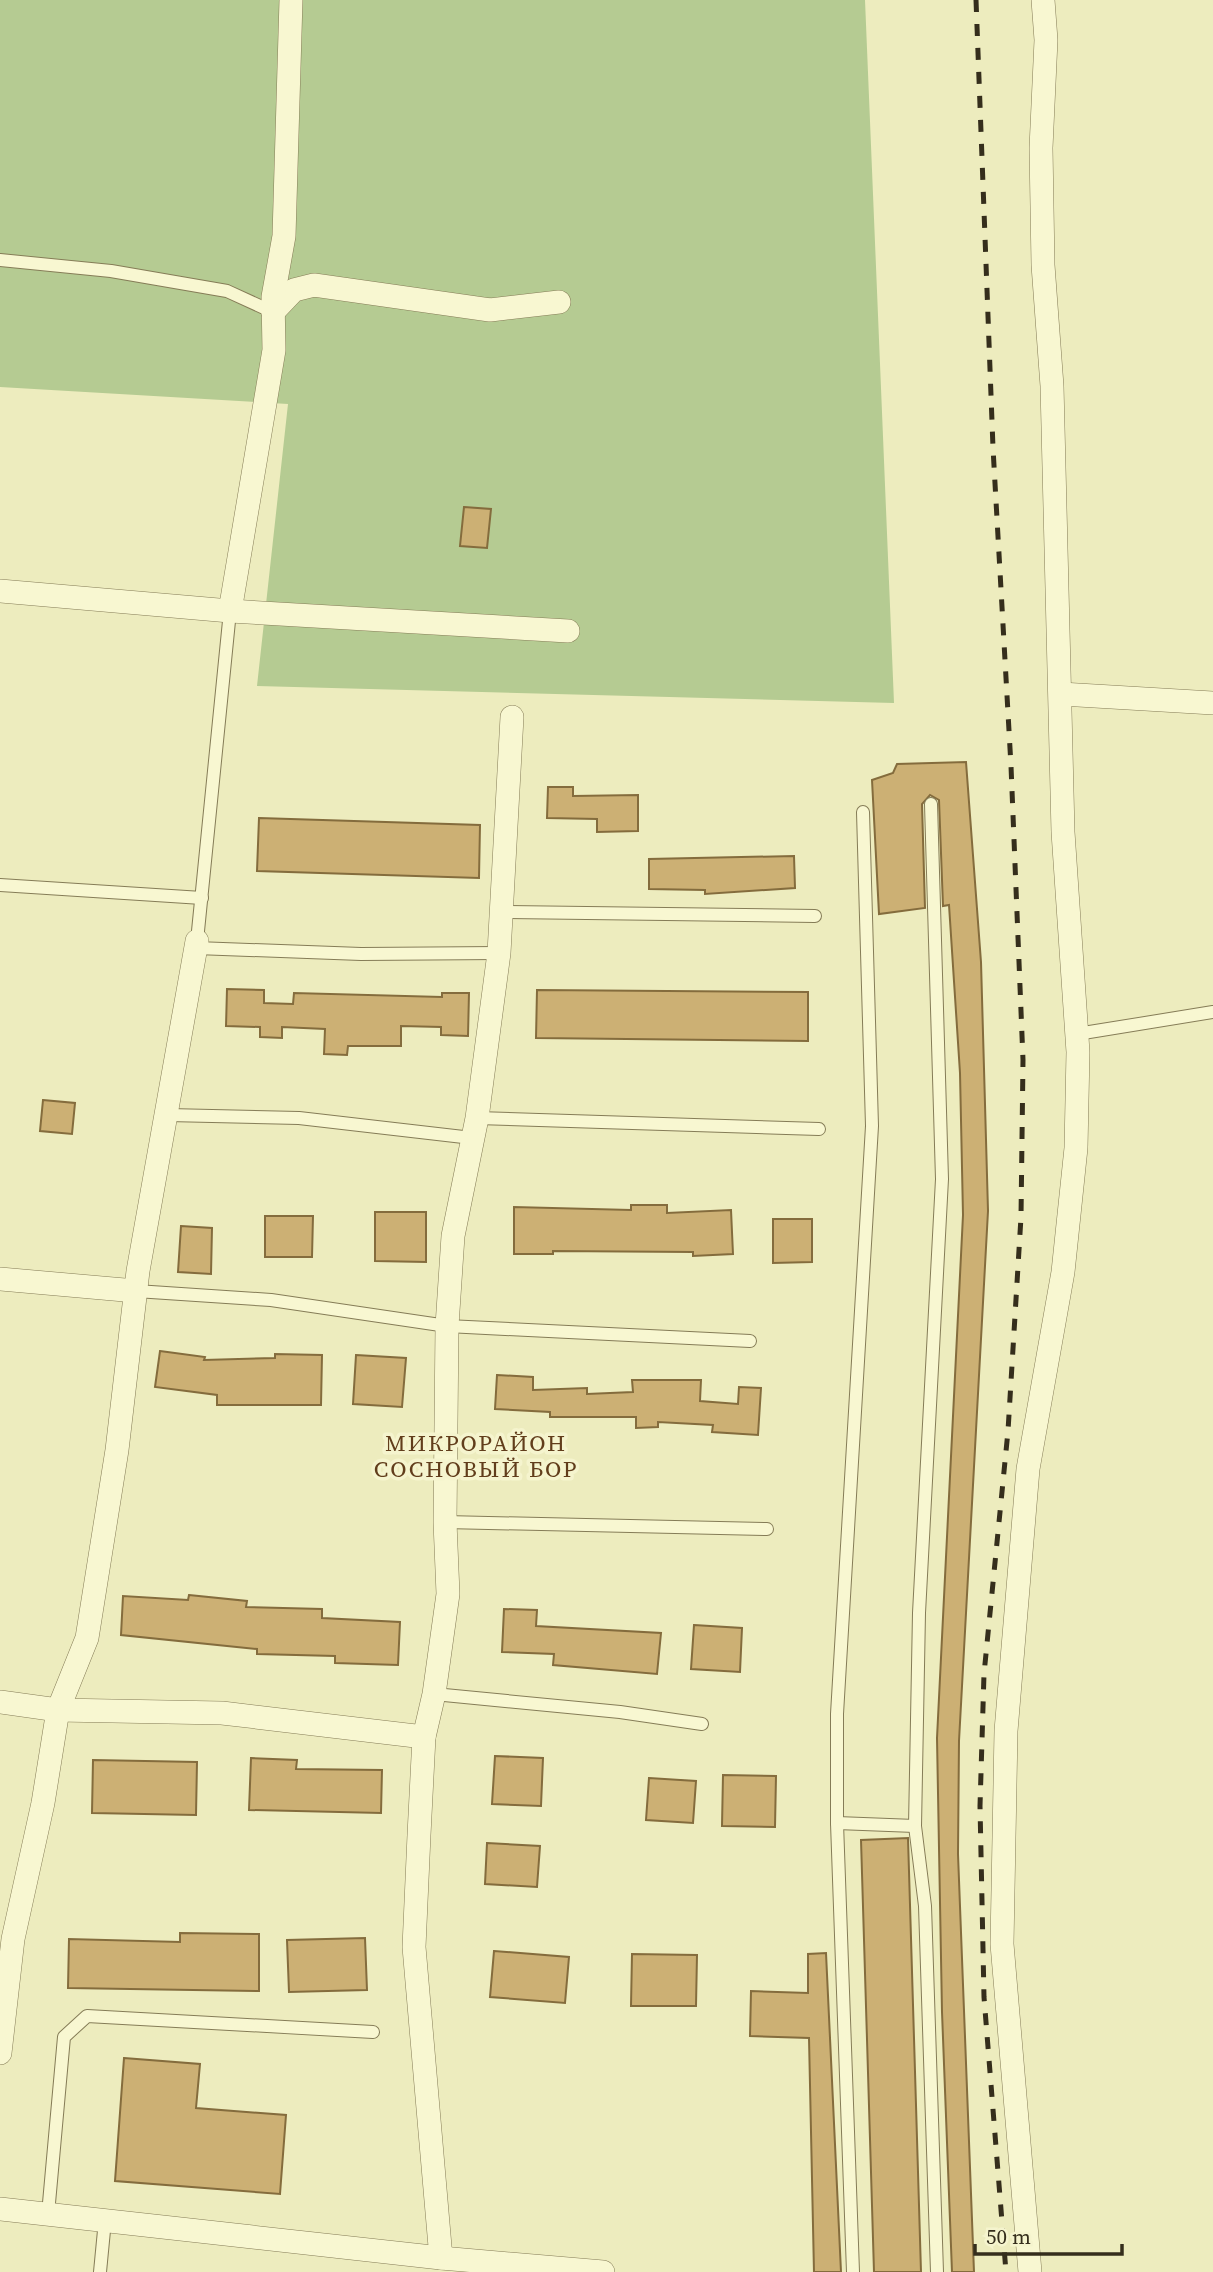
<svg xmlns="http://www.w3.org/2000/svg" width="1213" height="2272" viewBox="0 0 1213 2272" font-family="'Source Serif 4',serif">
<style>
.green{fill:#b5cb92}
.building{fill:#ccb074;stroke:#846c3d;stroke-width:2}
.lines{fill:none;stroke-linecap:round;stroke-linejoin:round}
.service-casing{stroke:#857c57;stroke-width:14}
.minor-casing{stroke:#857c57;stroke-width:24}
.service{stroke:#f8f7d1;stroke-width:12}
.minor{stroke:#f8f7d1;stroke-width:23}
.rail{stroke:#352e1c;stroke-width:5;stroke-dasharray:12 12;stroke-linecap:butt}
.labels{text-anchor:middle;stroke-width:7;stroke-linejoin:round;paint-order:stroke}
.neighbourhood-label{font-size:23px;letter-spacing:2px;fill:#613d1b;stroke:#f5f4ce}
</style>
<rect width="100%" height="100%" fill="#edecbe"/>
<path class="green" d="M 0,0 L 865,0 L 894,703 L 257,686 L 288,404 L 0,387 Z"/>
<g class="building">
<path d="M 464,507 L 491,509 L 487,548 L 460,546 Z"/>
<path d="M 966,762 L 981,962 L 988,1211 L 959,1741 L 958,1854 L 974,2272 L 952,2272 L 942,2012 L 937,1738 L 963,1215 L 960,1073 L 949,905 L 943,906 L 939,800 L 930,795 L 922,804 L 925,908 L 879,914 L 872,780 L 893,773 L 897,764 Z"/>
<path d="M 548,787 L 573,787 L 573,796 L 638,795 L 638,831 L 597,832 L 597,819 L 547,818 Z"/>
<path d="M 259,818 L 480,825 L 479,878 L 257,871 Z"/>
<path d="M 794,856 L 795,888 L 705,894 L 705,890 L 649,889 L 649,859 Z"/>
<path d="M 227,989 L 264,990 L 264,1003 L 293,1004 L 294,993 L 442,997 L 442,993 L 469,993 L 468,1036 L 441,1035 L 441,1027 L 401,1026 L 401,1046 L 348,1046 L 347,1055 L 324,1054 L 325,1029 L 282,1027 L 282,1038 L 260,1037 L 260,1027 L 226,1026 Z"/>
<path d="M 537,990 L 808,992 L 808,1041 L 536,1038 Z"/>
<path d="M 43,1100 L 75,1103 L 72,1134 L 40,1131 Z"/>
<path d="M 631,1205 L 667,1205 L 667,1213 L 731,1210 L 733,1254 L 693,1256 L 693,1252 L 553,1251 L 553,1254 L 514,1254 L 514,1207 L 631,1210 Z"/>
<path d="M 375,1212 L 426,1212 L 426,1262 L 375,1261 Z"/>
<path d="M 265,1216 L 313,1216 L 312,1257 L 265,1257 Z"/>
<path d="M 773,1219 L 812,1219 L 812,1262 L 773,1263 Z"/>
<path d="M 181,1226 L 212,1228 L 211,1274 L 178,1272 Z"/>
<path d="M 160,1351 L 205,1357 L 204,1360 L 275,1358 L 275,1354 L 322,1355 L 321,1405 L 217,1405 L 217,1395 L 155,1387 Z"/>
<path d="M 356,1355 L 406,1358 L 402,1407 L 353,1404 Z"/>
<path d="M 497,1375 L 533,1377 L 533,1390 L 587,1388 L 587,1394 L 633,1392 L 632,1380 L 701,1380 L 700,1401 L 738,1404 L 739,1387 L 761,1388 L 758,1435 L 712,1432 L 713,1425 L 658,1422 L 658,1427 L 636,1428 L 636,1417 L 550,1417 L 550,1412 L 495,1409 Z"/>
<path d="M 189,1595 L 247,1601 L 246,1607 L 322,1609 L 322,1618 L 400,1622 L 398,1665 L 335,1663 L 335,1656 L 257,1654 L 257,1649 L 121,1635 L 123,1596 L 188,1600 Z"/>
<path d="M 504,1609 L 537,1610 L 536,1626 L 661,1633 L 657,1674 L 553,1665 L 554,1654 L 502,1652 Z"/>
<path d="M 694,1625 L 742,1628 L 740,1672 L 691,1669 Z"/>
<path d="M 495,1756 L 543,1758 L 541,1806 L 492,1804 Z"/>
<path d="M 251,1758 L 297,1760 L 296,1769 L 382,1770 L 381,1813 L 249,1810 Z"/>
<path d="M 93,1760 L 197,1762 L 196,1815 L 92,1813 Z"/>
<path d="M 723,1775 L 776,1776 L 775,1827 L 722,1826 Z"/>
<path d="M 649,1778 L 696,1781 L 693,1823 L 646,1820 Z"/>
<path d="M 908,1838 L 921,2272 L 874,2272 L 861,1840 Z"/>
<path d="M 487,1843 L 540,1846 L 537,1887 L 485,1884 Z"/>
<path d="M 180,1933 L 259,1934 L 259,1991 L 68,1988 L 69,1939 L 180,1942 Z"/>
<path d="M 365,1938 L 367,1990 L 289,1992 L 287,1940 Z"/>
<path d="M 494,1951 L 569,1957 L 565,2003 L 490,1997 Z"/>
<path d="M 826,1953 L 841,2272 L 814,2272 L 809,2038 L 750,2036 L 751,1991 L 808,1993 L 808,1954 Z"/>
<path d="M 632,1954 L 697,1955 L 696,2006 L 631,2006 Z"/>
<path d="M 124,2058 L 200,2064 L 196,2108 L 286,2115 L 280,2194 L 115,2181 Z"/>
</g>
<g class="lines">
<g class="service-casing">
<g id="service">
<path d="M 0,260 L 111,271 L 227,291 L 273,312"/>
<path d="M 931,804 L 942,1179 L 919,1613 L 915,1826 L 925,1906 L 937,2272"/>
<path d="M 0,885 L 202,898"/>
<path d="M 503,912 L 815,916"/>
<path d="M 197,941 L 230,611"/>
<path d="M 196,948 L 361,954 L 499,953"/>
<path d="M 1077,1034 L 1213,1012"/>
<path d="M 168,1115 L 299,1118 L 472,1138"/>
<path d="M 477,1118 L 819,1129"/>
<path d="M 136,1291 L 271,1300 L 447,1326 L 750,1341"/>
<path d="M 445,1522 L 767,1529"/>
<path d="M 434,1694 L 620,1712 L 702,1724"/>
<path d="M 837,1823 L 915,1826"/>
<path d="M 48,2214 L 64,2037 L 87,2016 L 373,2032"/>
<path d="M 100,2272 L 105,2220"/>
<path d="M 853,2272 L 837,1823 L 837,1714 L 872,1126 L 863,812"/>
</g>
</g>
<g class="minor-casing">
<g id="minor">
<path d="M 273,312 L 294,290 L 314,285 L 490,310 L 559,302"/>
<path d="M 0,591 L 230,611 L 568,631"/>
<path d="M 230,611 L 274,350 L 273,297 L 284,236 L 291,0"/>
<path d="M 1061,694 L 1213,703"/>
<path d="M 0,1279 L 136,1291"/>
<path d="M 0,1702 L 58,1710 L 222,1713 L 424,1737"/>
<path d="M 0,2053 L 13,1939 L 43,1803 L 58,1710 L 87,1638 L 117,1450 L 138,1271 L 197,941"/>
<path d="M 0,2209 L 441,2258 L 603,2272"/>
<path d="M 441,2258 L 414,1947 L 419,1835 L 424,1737 L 434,1694 L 448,1594 L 445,1522 L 447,1326 L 453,1236 L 477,1118 L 499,953 L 512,717"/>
<path d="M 1030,2272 L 1002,1944 L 1006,1731 L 1028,1469 L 1063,1272 L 1076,1148 L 1078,1052 L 1063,832 L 1052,386 L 1043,265 L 1041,148 L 1046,40 L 1043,0"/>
</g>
</g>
<use href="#service" class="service"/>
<use href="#minor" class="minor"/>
<path class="rail" d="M 976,0 L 993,448 L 1011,766 L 1023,1060 L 1021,1217 L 1008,1431 L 984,1674 L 980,1806 L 984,1997 L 1006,2272"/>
</g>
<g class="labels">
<g class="neighbourhood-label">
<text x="476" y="1451">МИКРОРАЙОН<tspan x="476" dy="26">СОСНОВЫЙ БОР</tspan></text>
</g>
</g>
<path d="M975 2244v10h147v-10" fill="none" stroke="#352e1c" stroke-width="3.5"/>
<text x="986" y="2244" font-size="21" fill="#352e1c" stroke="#f5f4ce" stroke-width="5" paint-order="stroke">50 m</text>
</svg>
